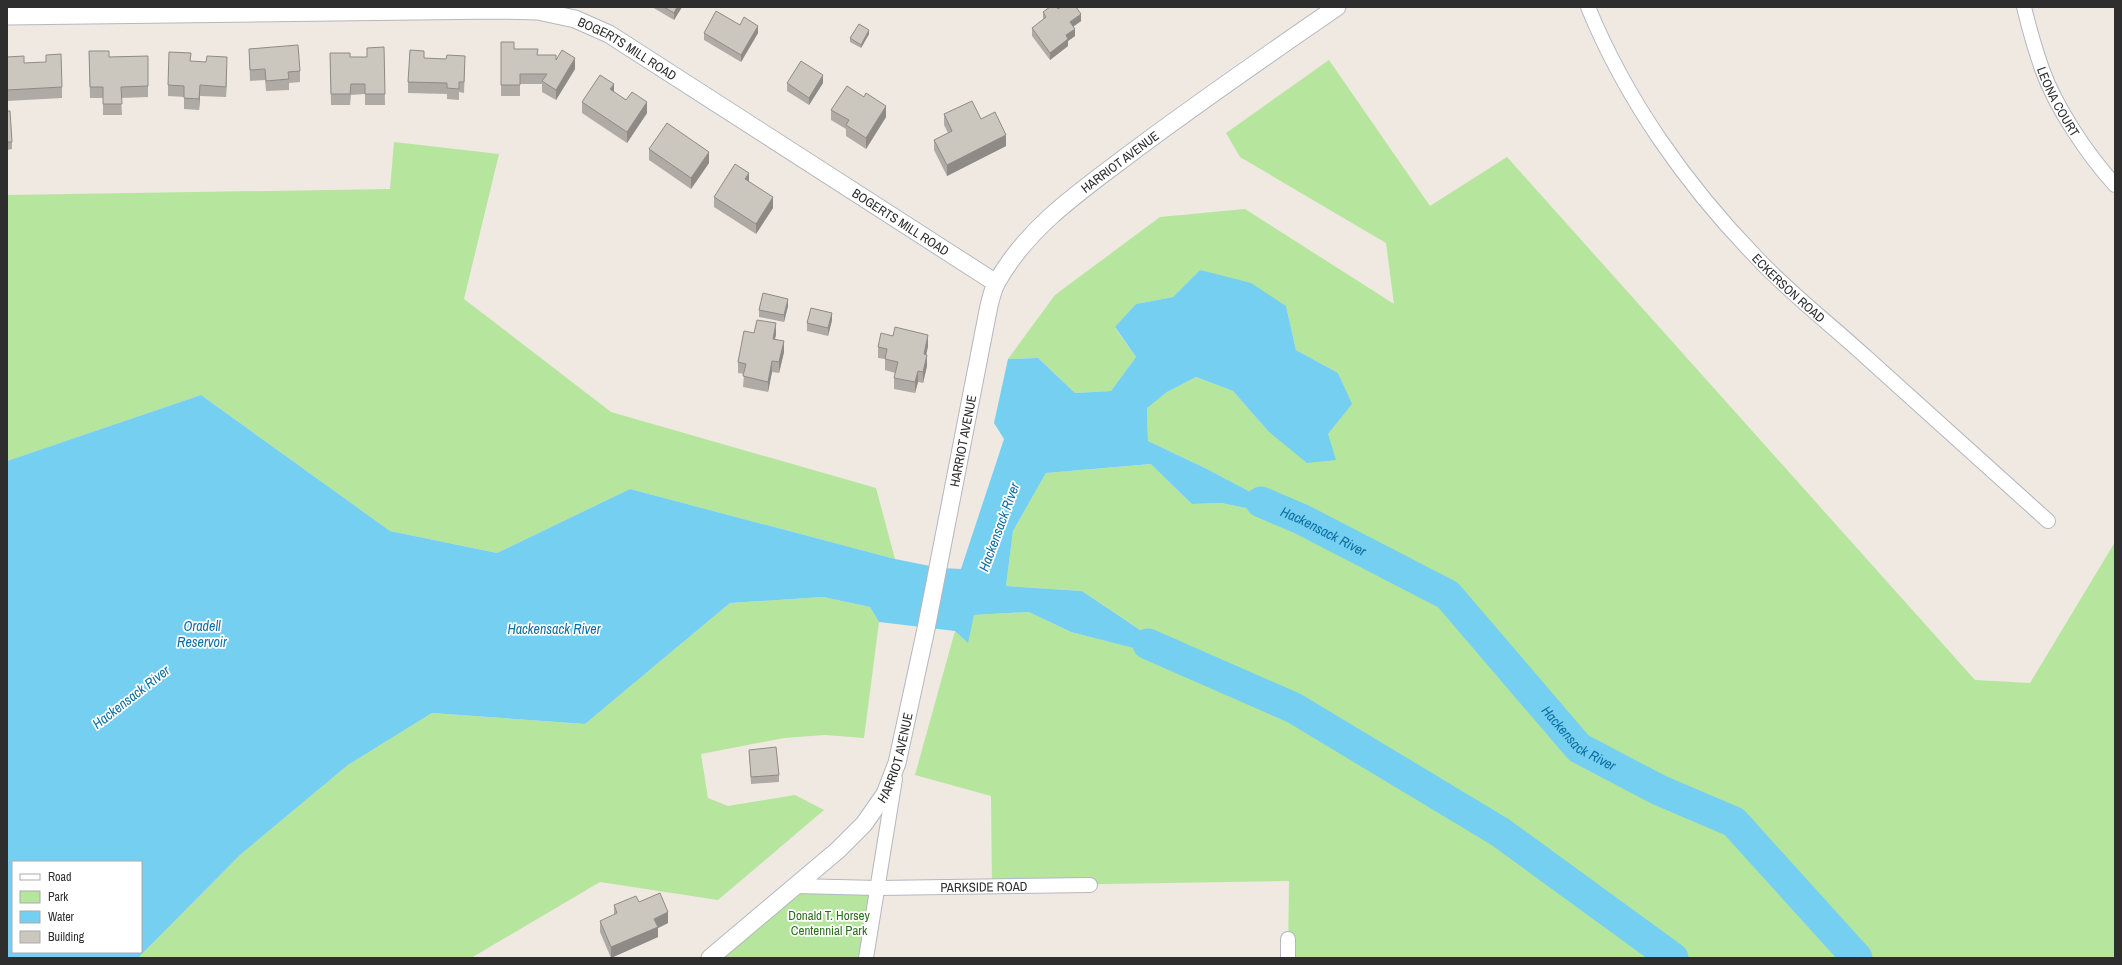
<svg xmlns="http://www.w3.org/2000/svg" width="2122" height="965" viewBox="0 0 2122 965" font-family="'Archivo Narrow',sans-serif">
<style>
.green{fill:#b6e59e}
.water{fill:#75cff0;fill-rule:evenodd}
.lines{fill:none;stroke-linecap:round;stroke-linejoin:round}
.river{stroke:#75cff0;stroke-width:31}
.minor-casing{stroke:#b4b7c1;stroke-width:16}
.tertiary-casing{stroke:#b4b7c1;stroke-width:19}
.minor{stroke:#fff;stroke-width:14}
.tertiary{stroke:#fff;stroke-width:17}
.wall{fill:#afaba4}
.shaded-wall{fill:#8e8b86}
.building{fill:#cbc7bf;stroke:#8e8b86}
.labels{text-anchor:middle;stroke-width:3.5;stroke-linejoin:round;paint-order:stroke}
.street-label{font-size:13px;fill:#2e2e2e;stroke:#fff}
.park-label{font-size:13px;fill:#2c6e1b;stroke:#fff}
.water-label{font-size:14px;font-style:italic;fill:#0d6fa3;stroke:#fff}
</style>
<rect width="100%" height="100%" fill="#efe9e1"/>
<g class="green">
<path d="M 1329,60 L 1430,206 L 1507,157 L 1975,680 L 2030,683 L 2115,542 L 2115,958 L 1288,958 L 1289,881 L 992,886 L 991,796 L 915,775 L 955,631 L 967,642 L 974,615 L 1029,612 L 1071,632 L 1187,661 L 1082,591 L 1006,586 L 1013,531 L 1046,473 L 1152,464 L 1192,504 L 1221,503 L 1299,518 L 1205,468 L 1148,441 L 1147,407 L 1167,392 L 1196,377 L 1233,391 L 1268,431 L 1328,434 L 1351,404 L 1338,373 L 1296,350 L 1286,306 L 1200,270 L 1173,297 L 1136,304 L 1115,328 L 1136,357 L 1111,391 L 1075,393 L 1038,358 L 1008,359 L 1055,295 L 1160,217 L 1245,209 L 1394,304 L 1386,243 L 1240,157 L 1226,133 Z"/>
<path d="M 394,142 L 499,154 L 464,299 L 611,412 L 876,488 L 895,559 L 630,489 L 497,553 L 390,531 L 201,395 L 7,461 L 7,195 L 390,189 Z"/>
<path d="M 823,597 L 870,607 L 879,622 L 864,738 L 825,735 L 784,738 L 701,754 L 708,798 L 728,806 L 795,795 L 824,810 L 718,900 L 600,882 L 471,958 L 138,958 L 240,855 L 348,765 L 432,713 L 585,724 L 730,603 Z"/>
<path d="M 795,886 L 878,888 L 866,958 L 710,958 Z"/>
</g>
<path class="water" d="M 1200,270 L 1251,283 L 1286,306 L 1296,350 L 1338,373 L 1352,404 L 1328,434 L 1336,460 L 1307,463 L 1268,431 L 1233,391 L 1196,377 L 1167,392 L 1147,408 L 1148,441 L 1205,468 L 1301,519 L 1221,503 L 1192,504 L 1151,464 L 1046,473 L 1013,531 L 1006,586 L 1082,591 L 1188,662 L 1071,632 L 1029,612 L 974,615 L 968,643 L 955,631 L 879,622 L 870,607 L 823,597 L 730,603 L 585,724 L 432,713 L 348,765 L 240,855 L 138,958 L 7,958 L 7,461 L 201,395 L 390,531 L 497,553 L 630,489 L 895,559 L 940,568 L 961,569 L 1004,439 L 994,423 L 1008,359 L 1038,358 L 1075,393 L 1111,391 L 1136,357 L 1115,327 L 1136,304 L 1173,297 ZM 13,862 L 141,862 L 141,952 L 13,952 Z"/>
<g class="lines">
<g class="river">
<path id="s1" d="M 1261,502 L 1301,519 L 1448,595 L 1579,748 L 1659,790 L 1734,822 L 1857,958"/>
<path d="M 1148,644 L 1294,708 L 1500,832 L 1673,958"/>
</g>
<g class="minor-casing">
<g id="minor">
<path id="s2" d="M 1588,7 C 1626,100 1687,186 1757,258 C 1791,294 1830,324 1866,357 C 1926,411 1987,466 2048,521"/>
<path id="s3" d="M 2024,7 C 2029,28 2035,49 2042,69 C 2056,108 2087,154 2115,185"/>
<path id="s4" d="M 795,886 L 878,888 L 1090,885"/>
<path d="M 866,958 L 895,779"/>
<path d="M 1288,958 L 1288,939"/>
</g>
</g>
<g class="tertiary-casing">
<g id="tertiary">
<path id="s5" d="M 7,16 L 498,10 L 538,11 L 575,19 L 609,34 L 996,283"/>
<path id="s6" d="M 710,958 L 838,850 L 864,824 L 885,794 L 897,763 L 926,629 L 985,326 C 988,312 990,294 997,282 C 1029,224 1088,186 1139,147 C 1204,99 1270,53 1337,7"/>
</g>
</g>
<use href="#minor" class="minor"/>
<use href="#tertiary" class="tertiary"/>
</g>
<g class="wall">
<path d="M 652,7 L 682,7 L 674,20 Z"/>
<path d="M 1058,9 L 1081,21 L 1073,27 L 1075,36 L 1068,41 L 1068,46 L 1050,60 L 1032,36 L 1032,28 L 1043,20 L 1043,12 Z"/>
<path d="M 740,25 L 758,33 L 741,62 L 704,40 L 704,33 Z"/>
<path d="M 869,34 L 861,48 L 850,42 L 850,38 Z"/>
<path d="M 501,42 L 514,49 L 556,60 L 575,69 L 556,100 L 542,92 L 542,84 L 520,84 L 520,96 L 501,96 Z"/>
<path d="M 384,47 L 385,105 L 365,105 L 365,94 L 351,95 L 350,105 L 331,105 L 330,53 L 350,57 L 367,57 Z"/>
<path d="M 249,49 L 300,71 L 300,82 L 289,83 L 289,90 L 266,91 L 265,80 L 250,81 Z"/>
<path d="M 89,51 L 109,57 L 148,56 L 148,97 L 121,98 L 122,115 L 103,115 L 103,98 L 90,98 Z"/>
<path d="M 7,57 L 24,63 L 62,87 L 62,98 L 7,101 Z"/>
<path d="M 424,58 L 465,67 L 464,93 L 459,92 L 459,100 L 447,99 L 447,94 L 408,93 L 408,82 Z"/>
<path d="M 191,61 L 227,68 L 226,97 L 200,96 L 199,110 L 184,109 L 184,97 L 168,96 L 168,85 Z"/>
<path d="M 787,83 L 823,83 L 809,105 L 787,91 Z"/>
<path d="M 614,92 L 647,113 L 627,143 L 582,113 L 582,102 Z"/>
<path d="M 831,110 L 886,117 L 866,149 L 846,136 L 846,129 L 831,120 Z"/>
<path d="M 7,111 L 12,142 L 12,149 L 7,150 Z"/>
<path d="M 944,114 L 981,119 L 1006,146 L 947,176 L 934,150 L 934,140 L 948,133 L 944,125 Z"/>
<path d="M 649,149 L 709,163 L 691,189 L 649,160 Z"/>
<path d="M 749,182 L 773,208 L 756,234 L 714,207 L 714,197 Z"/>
<path d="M 788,306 L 784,322 L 759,317 L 759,310 Z"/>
<path d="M 832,320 L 828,336 L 807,331 L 807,323 Z"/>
<path d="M 754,333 L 776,334 L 775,339 L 784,352 L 779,373 L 772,372 L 768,392 L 743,387 L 744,374 L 738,373 L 738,362 Z"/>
<path d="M 928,346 L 926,355 L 927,366 L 923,383 L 918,382 L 915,393 L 894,389 L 894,378 L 895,373 L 885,370 L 885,359 L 878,358 L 878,347 Z"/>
<path d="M 749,750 L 779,775 L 779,782 L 751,784 Z"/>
<path d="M 639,902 L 668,923 L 658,928 L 658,937 L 611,958 L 600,932 L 600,921 L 614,915 L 614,905 Z"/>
</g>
<g class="shaded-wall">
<path d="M 677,7 L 682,7 L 674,20 L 674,13 Z"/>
<path d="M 1081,14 L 1081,21 L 1070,29 L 1070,22 Z"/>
<path d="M 758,26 L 758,33 L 741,62 L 741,55 Z"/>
<path d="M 1075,29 L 1075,36 L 1068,41 L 1068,46 L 1050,60 L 1050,53 L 1066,35 Z"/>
<path d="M 869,30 L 869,34 L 861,48 L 861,45 Z"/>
<path d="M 227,57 L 227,68 L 226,97 L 226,87 Z"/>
<path d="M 575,58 L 575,69 L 556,100 L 556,90 Z"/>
<path d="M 823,75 L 823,83 L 809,105 L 809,98 Z"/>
<path d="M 614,84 L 614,94 L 610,89 Z"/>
<path d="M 200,85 L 200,96 L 199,110 L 199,99 Z"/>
<path d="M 647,102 L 647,113 L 627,143 L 627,132 Z"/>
<path d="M 886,106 L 886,117 L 866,149 L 866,138 Z"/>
<path d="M 1006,135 L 1006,146 L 947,176 L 947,165 Z"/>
<path d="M 709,152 L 709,163 L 691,189 L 691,178 Z"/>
<path d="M 749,173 L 749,183 L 745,179 Z"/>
<path d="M 773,197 L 773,208 L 756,234 L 756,224 Z"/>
<path d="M 788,299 L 788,306 L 784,322 L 784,315 Z"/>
<path d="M 832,313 L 832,320 L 828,336 L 828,328 Z"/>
<path d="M 776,323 L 776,334 L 773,349 L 773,339 Z"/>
<path d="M 928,335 L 928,346 L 924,365 L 924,354 Z"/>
<path d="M 784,341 L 784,352 L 779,373 L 779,362 Z"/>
<path d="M 927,355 L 927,366 L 923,383 L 923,372 Z"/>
<path d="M 772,361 L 772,372 L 768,392 L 768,382 Z"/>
<path d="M 918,371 L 918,382 L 915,393 L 915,382 Z"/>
<path d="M 668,912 L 668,923 L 658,928 L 658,937 L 611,958 L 611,947 L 654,919 Z"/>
</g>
<g class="building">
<path d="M 664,7 L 677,7 L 674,13 Z"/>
<path d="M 1050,7 L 1057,7 L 1058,9 L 1061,7 L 1076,7 L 1081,14 L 1070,22 L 1075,29 L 1066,35 L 1068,39 L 1050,53 L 1032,28 L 1046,17 L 1043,12 Z"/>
<path d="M 716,11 L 740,25 L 744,17 L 758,26 L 741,55 L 704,33 Z"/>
<path d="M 859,24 L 869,30 L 861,45 L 850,38 Z"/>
<path d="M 501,42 L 514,42 L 514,49 L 538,49 L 537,55 L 556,55 L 556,60 L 562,50 L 575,58 L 556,90 L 542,81 L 547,74 L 520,74 L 520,85 L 501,85 Z"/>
<path d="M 298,45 L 300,71 L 288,72 L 289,79 L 266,81 L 265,69 L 250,70 L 249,49 Z"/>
<path d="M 384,47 L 385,94 L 365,94 L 365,84 L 351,84 L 350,94 L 331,94 L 330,53 L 350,53 L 350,57 L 367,57 L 367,48 Z"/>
<path d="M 410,50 L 424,51 L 424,58 L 446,59 L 447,55 L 465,56 L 464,82 L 459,82 L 459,89 L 447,88 L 447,83 L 408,82 Z"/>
<path d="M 89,51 L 109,51 L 109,57 L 148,56 L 148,86 L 121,87 L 122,104 L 103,104 L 103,87 L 90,87 Z"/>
<path d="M 169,52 L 191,53 L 190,61 L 206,62 L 207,56 L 227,57 L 226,87 L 200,85 L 199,99 L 184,98 L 184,86 L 168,85 Z"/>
<path d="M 61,54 L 62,87 L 7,90 L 7,57 L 24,56 L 24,63 L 46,62 L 46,55 Z"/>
<path d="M 801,61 L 823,75 L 809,98 L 787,83 Z"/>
<path d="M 600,75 L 614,84 L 610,89 L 626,100 L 632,92 L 647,102 L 627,132 L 582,102 Z"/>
<path d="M 847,86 L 864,97 L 866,93 L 886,106 L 866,138 L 846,125 L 849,120 L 831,110 Z"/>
<path d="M 972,101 L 981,119 L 995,112 L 1006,135 L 947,165 L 934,140 L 952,131 L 944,114 Z"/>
<path d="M 7,111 L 10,111 L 12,142 L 7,142 Z"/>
<path d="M 667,123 L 709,152 L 691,178 L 649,149 Z"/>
<path d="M 735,164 L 749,173 L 745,179 L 773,197 L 756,224 L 714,197 Z"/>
<path d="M 763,293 L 788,299 L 784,315 L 759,310 Z"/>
<path d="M 811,308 L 832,313 L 828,328 L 807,323 Z"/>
<path d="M 757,320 L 776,323 L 773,339 L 784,341 L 779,362 L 772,361 L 768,382 L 743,376 L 746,364 L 738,362 L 744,331 L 754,333 Z"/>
<path d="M 895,327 L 928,335 L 924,354 L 927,355 L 923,372 L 918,371 L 915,382 L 894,378 L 898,362 L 885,359 L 887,349 L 878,347 L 881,333 L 893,336 Z"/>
<path d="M 776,747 L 779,775 L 751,777 L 749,750 Z"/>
<path d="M 660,893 L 668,912 L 654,919 L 658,927 L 611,947 L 600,921 L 617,913 L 614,905 L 636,896 L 639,902 Z"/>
</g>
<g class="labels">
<g class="street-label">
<text dy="5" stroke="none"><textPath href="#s5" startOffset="629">BOGERTS MILL ROAD</textPath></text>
<text dy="5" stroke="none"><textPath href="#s3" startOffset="101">LEONA COURT</textPath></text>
<text dy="5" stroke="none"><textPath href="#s6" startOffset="939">HARRIOT AVENUE</textPath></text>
<text dy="5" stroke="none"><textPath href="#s5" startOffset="953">BOGERTS MILL ROAD</textPath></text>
<text dy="5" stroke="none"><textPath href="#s2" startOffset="348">ECKERSON ROAD</textPath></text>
<text dy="5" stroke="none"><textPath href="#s6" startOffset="603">HARRIOT AVENUE</textPath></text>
<text dy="5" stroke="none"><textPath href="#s6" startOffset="279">HARRIOT AVENUE</textPath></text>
<text dy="5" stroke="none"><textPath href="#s4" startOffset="189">PARKSIDE ROAD</textPath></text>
</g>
<g class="park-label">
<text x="829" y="920">Donald T. Horsey<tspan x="829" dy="15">Centennial Park</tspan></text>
</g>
<g class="water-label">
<text transform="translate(999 527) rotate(-70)" y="5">Hackensack River</text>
<text dy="5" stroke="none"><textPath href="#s1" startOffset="69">Hackensack River</textPath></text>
<text x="202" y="631">Oradell<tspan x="202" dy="16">Reservoir</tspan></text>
<text x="554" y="634">Hackensack River</text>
<text transform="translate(131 697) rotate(-38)" y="5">Hackensack River</text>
<text dy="5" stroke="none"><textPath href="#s1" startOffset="404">Hackensack River</textPath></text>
</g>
</g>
<rect width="2122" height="965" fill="none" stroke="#2e2e2e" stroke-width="16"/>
<rect x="12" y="861" width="130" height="92" fill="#ffffff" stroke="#ababab"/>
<rect x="20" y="874" width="20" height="6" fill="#ffffff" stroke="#ababab"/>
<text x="48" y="881" font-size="12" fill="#2e2e2e">Road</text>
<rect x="20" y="891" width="20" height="12" fill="#b6e59e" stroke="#ababab"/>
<text x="48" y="901" font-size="12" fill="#2e2e2e">Park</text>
<rect x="20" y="911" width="20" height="12" fill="#75cff0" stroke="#ababab"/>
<text x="48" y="921" font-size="12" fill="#2e2e2e">Water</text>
<rect x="20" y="931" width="20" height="12" fill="#cbc7bf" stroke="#ababab"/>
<text x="48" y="941" font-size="12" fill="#2e2e2e">Building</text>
</svg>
